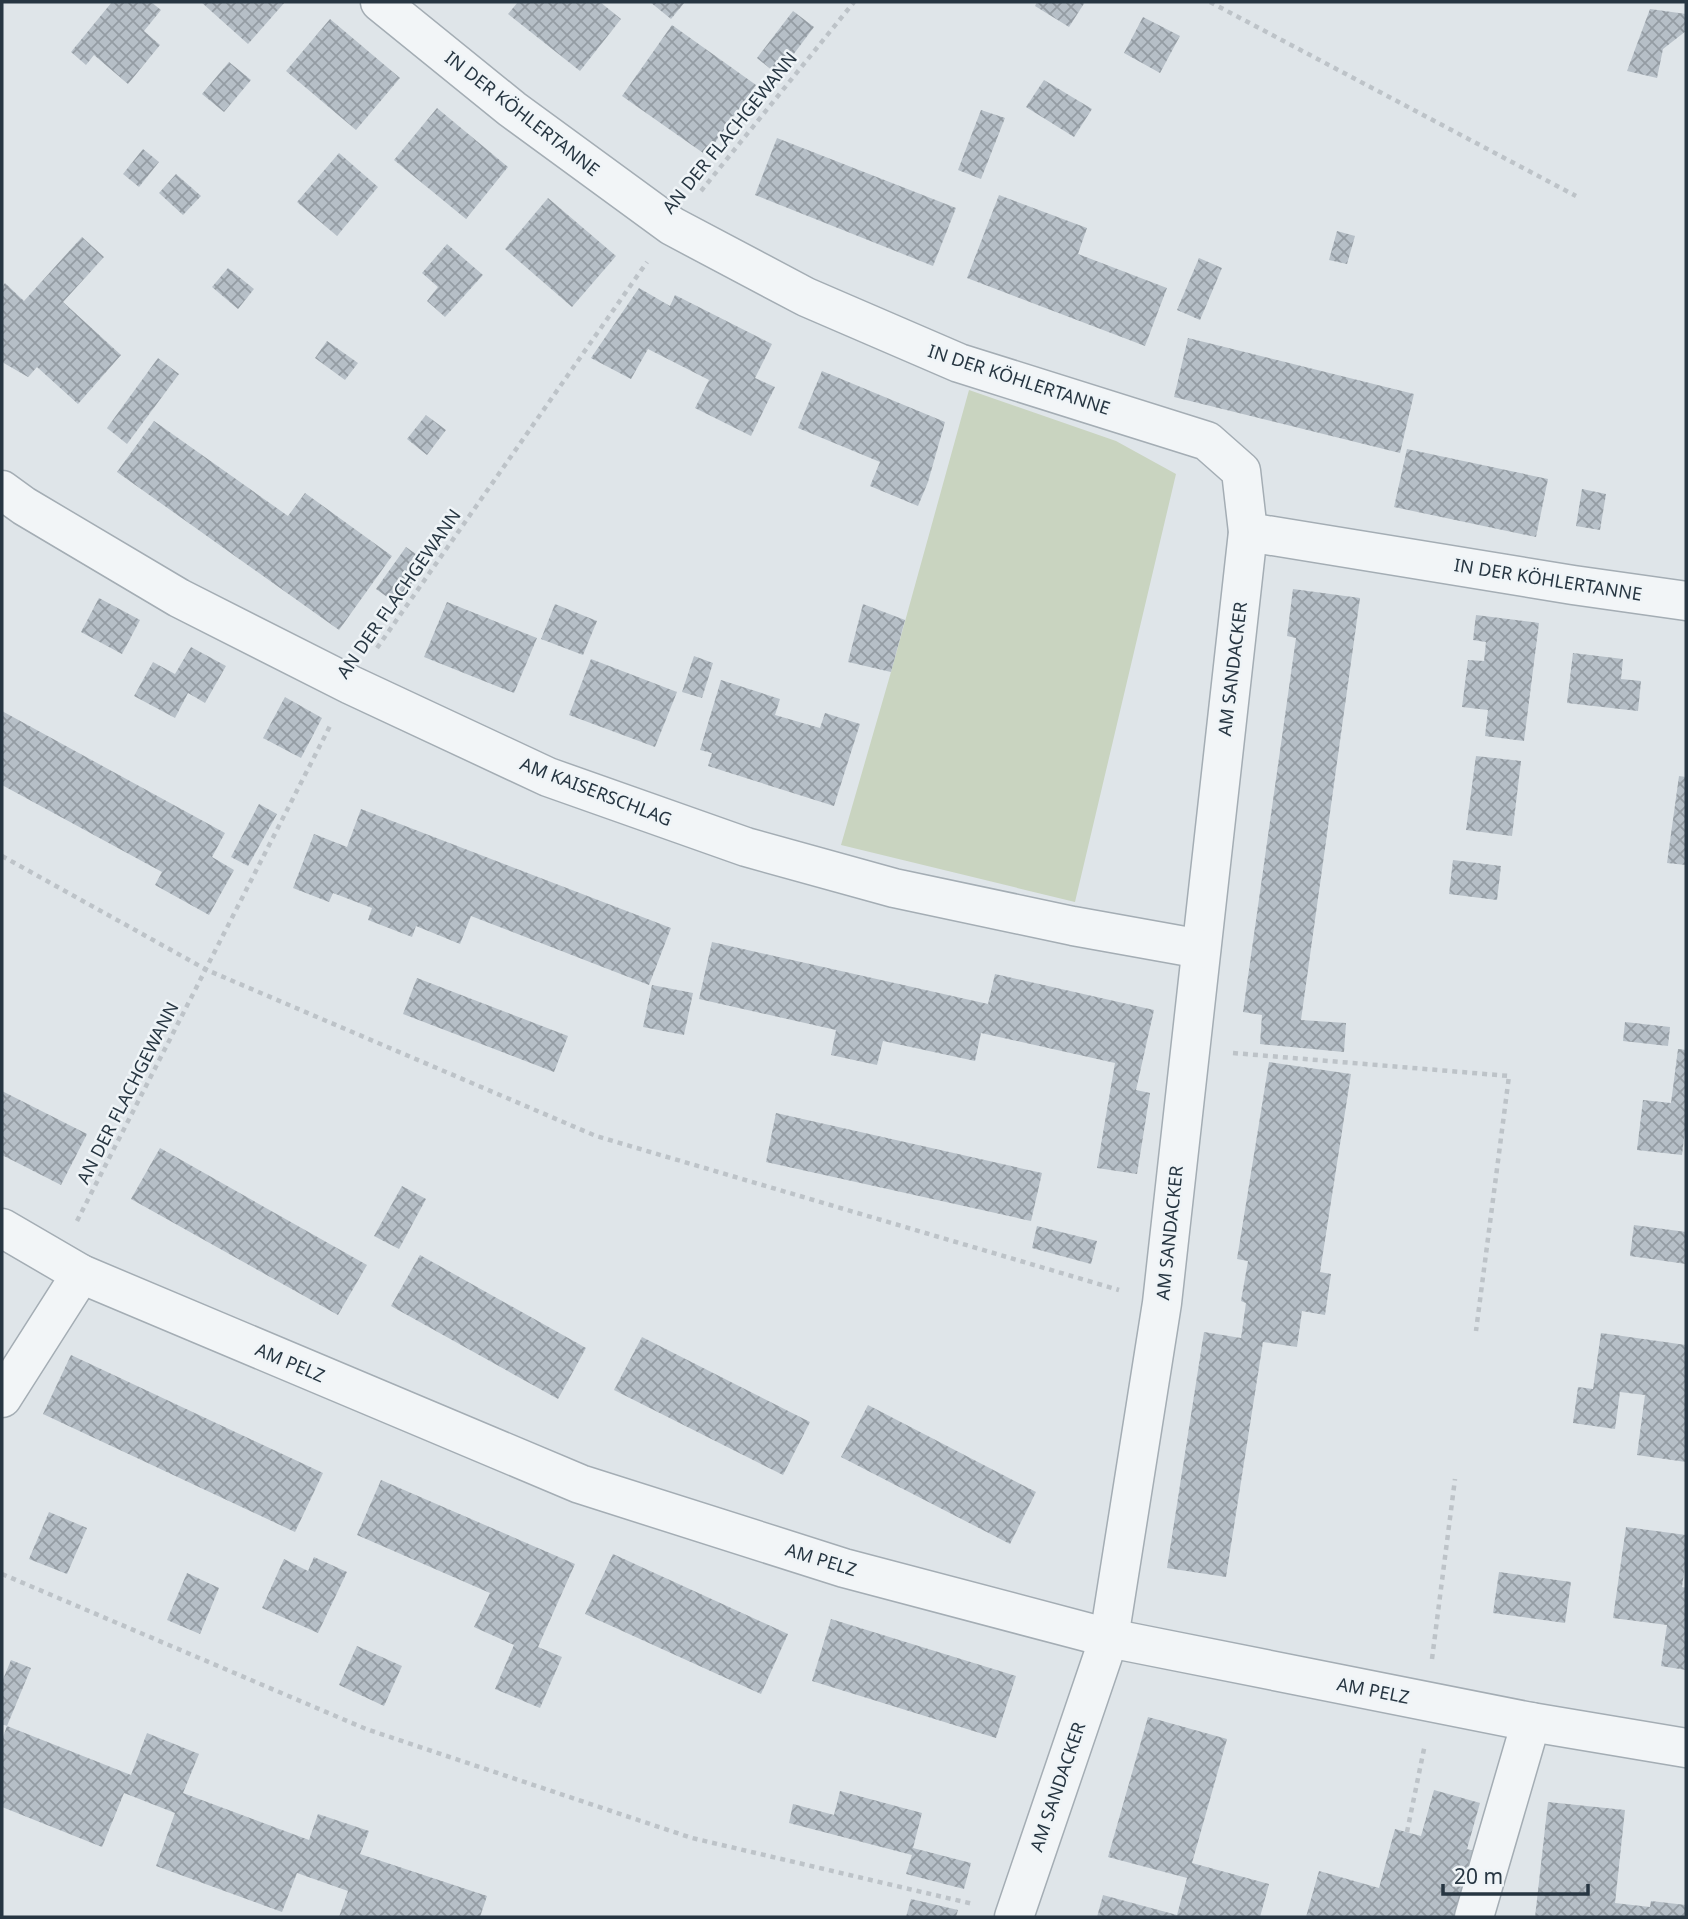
<svg xmlns="http://www.w3.org/2000/svg" width="1688" height="1919" viewBox="0 0 1688 1919" font-family="'Noto Sans',sans-serif">
<style>
.park{fill:#c9d4c0}
.building{fill:url(#building-cross-hatch)}
.lines{fill:none;stroke-linecap:round;stroke-linejoin:round}
.minor-casing{stroke:#a4adb4;stroke-width:41}
.path{stroke:#bdc3c8;stroke-width:4.5;stroke-dasharray:5 5;stroke-linecap:butt}
.minor{stroke:#f2f5f7;stroke-width:38}
.labels{text-anchor:middle;stroke-width:5;stroke-linejoin:round;paint-order:stroke}
.street-label{font-size:18px;fill:#273642;stroke:#eff4f7}
</style>
<defs>
<pattern id="building-cross-hatch" width="8" height="8" patternUnits="userSpaceOnUse" patternTransform="scale(1.75)"><rect width="8" height="8" fill="#b6bfc7"/><path d="M0 0l8 8M0 8l8-8" fill="none" stroke="#949ca3"/></pattern>
</defs>
<rect width="100%" height="100%" fill="#dfe5e9"/>
<path class="park" d="M 969,390 L 1116,441 L 1176,474 L 1075,902 L 841,845 L 891,672 Z"/>
<g class="building">
<path d="M 112,2 L 151,2 L 161,10 L 144,31 L 160,45 L 128,84 L 94,55 L 86,65 L 71,52 Z"/>
<path d="M 201,2 L 285,2 L 248,44 Z"/>
<path d="M 518,2 L 600,2 L 621,19 L 580,71 L 508,14 Z"/>
<path d="M 650,2 L 685,2 L 671,19 Z"/>
<path d="M 1037,2 L 1085,2 L 1069,27 L 1035,6 Z"/>
<path d="M 1650,9 L 1686,14 L 1686,31 L 1663,49 L 1657,78 L 1627,71 Z"/>
<path d="M 793,11 L 814,27 L 778,75 L 757,58 Z"/>
<path d="M 1143,17 L 1180,36 L 1160,73 L 1124,53 Z"/>
<path d="M 330,19 L 400,78 L 356,130 L 286,71 Z"/>
<path d="M 672,25 L 756,85 L 706,155 L 622,96 Z"/>
<path d="M 229,62 L 251,80 L 224,112 L 202,94 Z"/>
<path d="M 1044,80 L 1092,109 L 1074,137 L 1026,107 Z"/>
<path d="M 437,108 L 508,167 L 466,219 L 394,160 Z"/>
<path d="M 981,110 L 1005,118 L 981,179 L 958,170 Z"/>
<path d="M 777,138 L 956,208 L 933,266 L 755,195 Z"/>
<path d="M 143,149 L 159,162 L 139,187 L 123,174 Z"/>
<path d="M 339,153 L 378,187 L 337,236 L 297,202 Z"/>
<path d="M 176,174 L 201,196 L 183,215 L 159,193 Z"/>
<path d="M 999,195 L 1087,228 L 1078,254 L 1167,288 L 1145,346 L 967,278 Z"/>
<path d="M 548,198 L 616,256 L 572,307 L 505,249 Z"/>
<path d="M 1337,231 L 1355,236 L 1347,264 L 1329,260 Z"/>
<path d="M 82,237 L 104,257 L 63,302 L 121,355 L 78,404 L 37,367 L 28,377 L 2,362 L 2,287 L 5,283 L 24,301 Z"/>
<path d="M 447,244 L 483,275 L 445,317 L 427,301 L 438,287 L 422,273 Z"/>
<path d="M 1199,258 L 1222,268 L 1200,320 L 1177,310 Z"/>
<path d="M 228,268 L 254,289 L 238,309 L 212,287 Z"/>
<path d="M 639,288 L 670,306 L 675,295 L 772,344 L 755,378 L 775,387 L 751,436 L 695,408 L 709,380 L 648,349 L 631,379 L 591,358 Z"/>
<path d="M 1188,338 L 1414,394 L 1400,453 L 1174,397 Z"/>
<path d="M 327,341 L 358,363 L 345,380 L 315,358 Z"/>
<path d="M 158,358 L 179,374 L 127,444 L 107,428 Z"/>
<path d="M 822,371 L 945,422 L 928,482 L 918,506 L 870,486 L 880,462 L 798,428 Z"/>
<path d="M 426,415 L 446,430 L 427,455 L 407,439 Z"/>
<path d="M 154,421 L 288,516 L 305,493 L 392,556 L 339,630 L 117,472 Z"/>
<path d="M 1407,449 L 1548,479 L 1536,537 L 1394,507 Z"/>
<path d="M 1582,489 L 1606,494 L 1600,530 L 1576,526 Z"/>
<path d="M 406,547 L 427,562 L 397,604 L 376,589 Z"/>
<path d="M 1293,589 L 1360,598 L 1301,1020 L 1346,1023 L 1344,1052 L 1260,1044 L 1262,1015 L 1243,1012 L 1296,638 L 1287,636 Z"/>
<path d="M 99,598 L 140,620 L 122,654 L 81,632 Z"/>
<path d="M 447,602 L 537,638 L 514,693 L 424,657 Z"/>
<path d="M 555,604 L 597,621 L 583,655 L 541,639 Z"/>
<path d="M 863,604 L 905,620 L 891,672 L 848,662 Z"/>
<path d="M 1476,615 L 1539,623 L 1524,741 L 1485,736 L 1488,710 L 1462,707 L 1468,660 L 1484,661 L 1486,642 L 1473,640 Z"/>
<path d="M 191,647 L 226,666 L 205,703 L 188,693 L 175,718 L 134,696 L 153,662 L 175,674 Z"/>
<path d="M 1573,653 L 1623,659 L 1621,679 L 1641,681 L 1638,711 L 1567,703 Z"/>
<path d="M 694,656 L 713,663 L 702,698 L 682,692 Z"/>
<path d="M 591,659 L 677,692 L 655,747 L 569,715 Z"/>
<path d="M 721,680 L 780,699 L 775,715 L 820,728 L 825,713 L 860,724 L 834,806 L 708,766 L 712,753 L 700,750 Z"/>
<path d="M 285,697 L 322,718 L 301,758 L 263,738 Z"/>
<path d="M 2,711 L 225,833 L 212,857 L 234,870 L 209,915 L 155,885 L 162,872 L 2,785 Z"/>
<path d="M 1476,756 L 1521,761 L 1512,836 L 1466,830 Z"/>
<path d="M 1679,776 L 1686,777 L 1686,865 L 1667,863 Z"/>
<path d="M 259,804 L 277,814 L 248,866 L 231,857 Z"/>
<path d="M 361,809 L 671,928 L 649,985 L 471,916 L 460,944 L 416,926 L 412,937 L 368,920 L 372,908 L 333,893 L 329,902 L 293,888 L 314,834 L 347,847 Z"/>
<path d="M 1453,860 L 1501,866 L 1497,900 L 1449,894 Z"/>
<path d="M 712,942 L 988,1004 L 995,974 L 1154,1010 L 1136,1090 L 1150,1093 L 1137,1174 L 1097,1168 L 1115,1063 L 981,1033 L 975,1061 L 883,1041 L 877,1065 L 831,1055 L 836,1030 L 699,999 Z"/>
<path d="M 417,978 L 568,1036 L 554,1072 L 403,1014 Z"/>
<path d="M 652,985 L 693,993 L 684,1035 L 643,1027 Z"/>
<path d="M 1625,1022 L 1670,1027 L 1668,1046 L 1623,1041 Z"/>
<path d="M 1678,1049 L 1686,1050 L 1686,1121 L 1682,1155 L 1637,1150 L 1643,1100 L 1671,1103 Z"/>
<path d="M 1269,1062 L 1351,1074 L 1320,1272 L 1331,1274 L 1325,1315 L 1302,1311 L 1297,1347 L 1263,1342 L 1226,1577 L 1167,1568 L 1204,1332 L 1241,1338 L 1246,1303 L 1241,1301 L 1248,1261 L 1237,1259 Z"/>
<path d="M 2,1091 L 87,1134 L 61,1185 L 2,1155 Z"/>
<path d="M 776,1113 L 1042,1173 L 1031,1221 L 766,1162 Z"/>
<path d="M 160,1148 L 367,1265 L 338,1315 L 131,1199 Z"/>
<path d="M 402,1186 L 426,1199 L 399,1249 L 374,1236 Z"/>
<path d="M 1634,1225 L 1686,1232 L 1686,1264 L 1630,1256 Z"/>
<path d="M 1037,1226 L 1097,1241 L 1091,1264 L 1032,1248 Z"/>
<path d="M 420,1255 L 586,1348 L 558,1399 L 391,1306 Z"/>
<path d="M 1601,1333 L 1686,1345 L 1686,1462 L 1637,1455 L 1645,1395 L 1620,1392 L 1615,1429 L 1573,1423 L 1578,1387 L 1593,1389 Z"/>
<path d="M 642,1337 L 810,1422 L 783,1475 L 614,1390 Z"/>
<path d="M 71,1355 L 323,1473 L 295,1532 L 43,1414 Z"/>
<path d="M 868,1405 L 1036,1492 L 1010,1544 L 841,1457 Z"/>
<path d="M 381,1480 L 575,1564 L 538,1647 L 562,1657 L 540,1708 L 495,1689 L 514,1645 L 474,1627 L 490,1593 L 357,1535 Z"/>
<path d="M 49,1512 L 87,1528 L 67,1574 L 29,1559 Z"/>
<path d="M 1626,1527 L 1686,1535 L 1686,1561 L 1682,1587 L 1686,1588 L 1686,1670 L 1661,1666 L 1667,1625 L 1613,1618 Z"/>
<path d="M 613,1554 L 788,1634 L 761,1694 L 585,1614 Z"/>
<path d="M 314,1557 L 347,1572 L 318,1633 L 262,1608 L 284,1559 L 308,1571 Z"/>
<path d="M 1499,1572 L 1571,1582 L 1565,1623 L 1493,1613 Z"/>
<path d="M 187,1573 L 219,1588 L 200,1634 L 167,1620 Z"/>
<path d="M 831,1619 L 1016,1676 L 996,1738 L 812,1681 Z"/>
<path d="M 357,1646 L 402,1666 L 384,1706 L 339,1685 Z"/>
<path d="M 11,1660 L 31,1668 L 7,1726 L 2,1724 L 2,1682 Z"/>
<path d="M 1148,1717 L 1227,1739 L 1192,1863 L 1269,1884 L 1260,1917 L 1097,1917 L 1103,1895 L 1177,1915 L 1187,1878 L 1108,1857 Z"/>
<path d="M 7,1726 L 131,1775 L 147,1733 L 199,1754 L 183,1793 L 309,1840 L 318,1814 L 369,1831 L 360,1854 L 487,1896 L 480,1917 L 339,1917 L 348,1891 L 297,1873 L 282,1912 L 156,1866 L 175,1813 L 124,1793 L 102,1847 L 2,1807 L 2,1740 Z"/>
<path d="M 1434,1790 L 1480,1803 L 1467,1849 L 1474,1851 L 1455,1917 L 1306,1917 L 1319,1871 L 1379,1888 L 1395,1829 L 1421,1836 Z"/>
<path d="M 840,1791 L 922,1813 L 913,1848 L 971,1863 L 964,1889 L 906,1874 L 912,1855 L 789,1823 L 793,1804 L 834,1815 Z"/>
<path d="M 1548,1802 L 1625,1810 L 1615,1903 L 1650,1907 L 1651,1901 L 1686,1905 L 1686,1917 L 1535,1917 Z"/>
<path d="M 911,1899 L 958,1910 L 956,1917 L 906,1917 Z"/>
</g>
<g class="lines">
<g class="minor-casing">
<g id="minor">
<path d="M 380,2 L 512,109 L 672,226 L 806,297 L 959,363 L 1207,441 L 1241,471 L 1248,532 L 1162,1303 L 1109,1638 L 1014,1917"/>
<path d="M 2,490 L 24,506 L 179,598 L 351,685 L 548,777 L 746,847 L 894,888 L 1073,926 L 1201,949"/>
<path d="M 1248,532 L 1573,585 L 1686,601"/>
<path d="M 2,1228 L 81,1274 L 580,1484 L 844,1568 L 1109,1638 L 1531,1722 L 1686,1748"/>
<path d="M 2,1398 L 81,1274"/>
<path d="M 1474,1917 L 1531,1722"/>
</g>
</g>
<g class="path">
<path d="M 1210,2 L 1576,196"/>
<path d="M 701,191 L 854,2"/>
<path d="M 377,648 L 647,262"/>
<path d="M 2,856 L 207,970 L 596,1136 L 1119,1290"/>
<path d="M 1233,1053 L 1509,1076 L 1476,1331"/>
<path d="M 77,1221 L 331,724"/>
<path d="M 2,1574 L 366,1729 L 692,1838 L 973,1904"/>
<path d="M 1432,1659 L 1455,1479"/>
<path d="M 1407,1832 L 1425,1744"/>
</g>
<use href="#minor" class="minor"/>
</g>
<g class="labels">
<g class="street-label">
<text transform="translate(522 114) rotate(38)" y="6">IN DER KÖHLERTANNE</text>
<text transform="translate(730 133) rotate(-51)" y="6">AN DER FLACHGEWANN</text>
<text transform="translate(1019 380) rotate(18)" y="6">IN DER KÖHLERTANNE</text>
<text transform="translate(1548 580) rotate(9)" y="6">IN DER KÖHLERTANNE</text>
<text transform="translate(399 594) rotate(-55)" y="6">AN DER FLACHGEWANN</text>
<text transform="translate(1233 669) rotate(-83)" y="6">AM SANDACKER</text>
<text transform="translate(596 792) rotate(21)" y="6">AM KAISERSCHLAG</text>
<text transform="translate(128 1093) rotate(-63)" y="6">AN DER FLACHGEWANN</text>
<text transform="translate(1170 1233) rotate(-84)" y="6">AM SANDACKER</text>
<text transform="translate(290 1363) rotate(23)" y="6">AM PELZ</text>
<text transform="translate(821 1560) rotate(17)" y="6">AM PELZ</text>
<text transform="translate(1373 1691) rotate(11)" y="6">AM PELZ</text>
<text transform="translate(1058 1787) rotate(-71)" y="6">AM SANDACKER</text>
</g>
</g>
<rect width="1688" height="1919" fill="none" stroke="#273642" stroke-width="7"/>
<path d="M1443 1884v10h145v-10" fill="none" stroke="#273642" stroke-width="3.5"/>
<text x="1454" y="1884" font-size="21" fill="#273642" stroke="#eff4f7" stroke-width="5" paint-order="stroke">20 m</text>
</svg>
